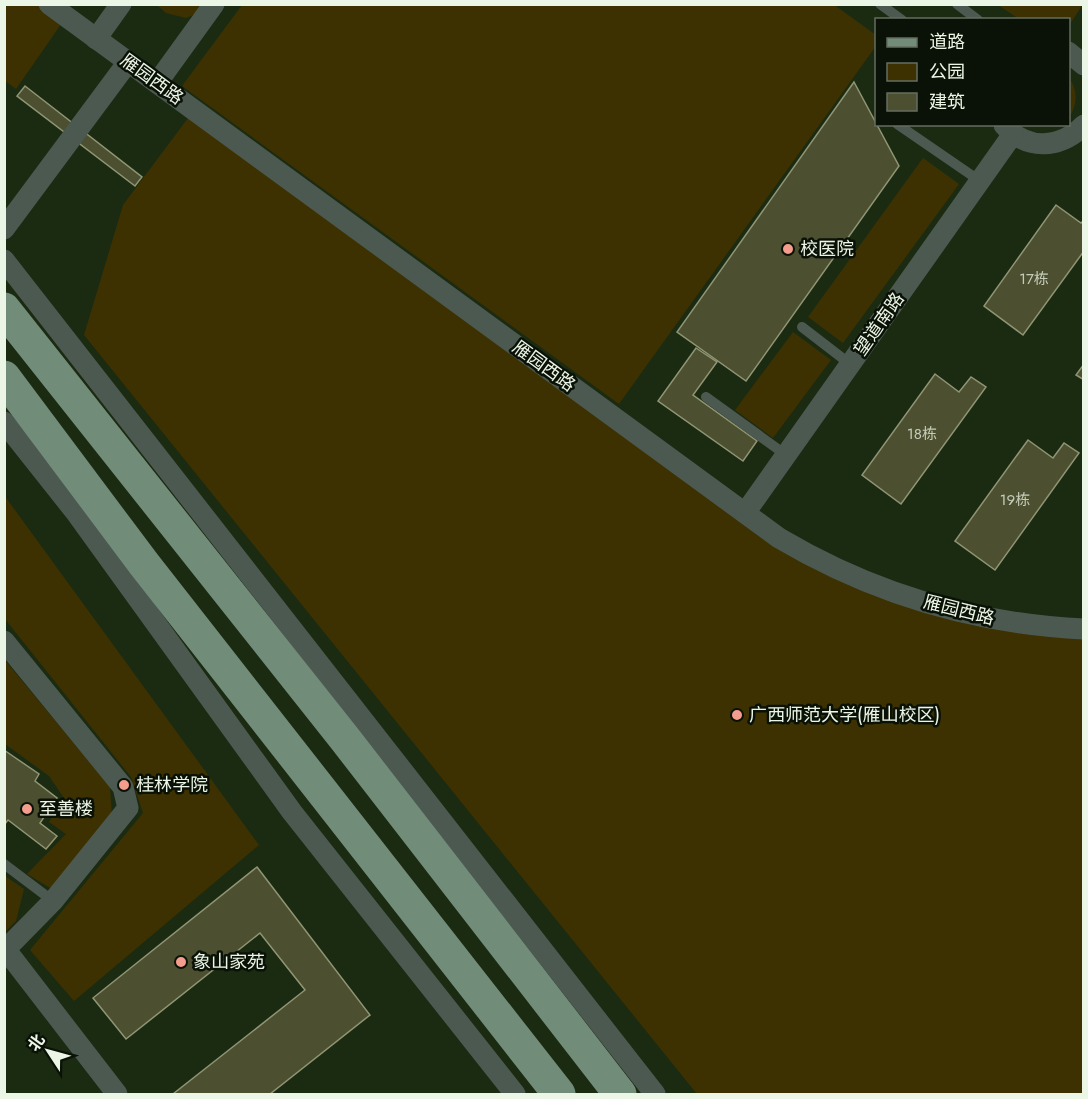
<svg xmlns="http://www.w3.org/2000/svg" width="1088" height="1099" viewBox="0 0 1088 1099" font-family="Jost,'Noto Sans SC',sans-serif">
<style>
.green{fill:#3d3102}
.building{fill:#4c5031;stroke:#909574;stroke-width:1.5}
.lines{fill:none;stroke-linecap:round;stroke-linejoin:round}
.lane{stroke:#4c5950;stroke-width:10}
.street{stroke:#4c5950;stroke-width:21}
.primary{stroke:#728c7a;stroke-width:33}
.poi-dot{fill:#f49d8c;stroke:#0a1107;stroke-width:2}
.labels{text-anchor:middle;stroke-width:5;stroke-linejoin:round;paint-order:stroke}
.number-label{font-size:15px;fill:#c4ccb9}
.street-label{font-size:18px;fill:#ecf6e6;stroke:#0a1107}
.poi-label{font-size:18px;fill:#ecf6e6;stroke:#0a1107;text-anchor:start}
</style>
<rect width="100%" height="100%" fill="#1b2b12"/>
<g class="green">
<path d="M 833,4 L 876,35 L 876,46 L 619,404 L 182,86 L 242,5 Z"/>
<path d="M 1083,4 L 1070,24 L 1068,20 L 1019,19 L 998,5 Z"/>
<path d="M 4,5 L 49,5 L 66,17 L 16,89 L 5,81 Z"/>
<path d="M 157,5 L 205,5 L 200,12 L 186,18 L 166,13 Z"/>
<path d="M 1068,76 C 1078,90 1078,103 1069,118 Z"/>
<path d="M 194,110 L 779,538 L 856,578 L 1083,629 L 1083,1094 L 697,1094 L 84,335 L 123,205 Z"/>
<path d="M 923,158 L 959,184 L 843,343 L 808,317 Z"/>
<path d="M 793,332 L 831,360 L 773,438 L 735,410 Z"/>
<path d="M 4,495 L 259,845 L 74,1001 L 30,950 L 143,813 L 131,777 L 5,619 Z"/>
<path d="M 4,659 L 110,787 L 112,816 L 52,889 L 27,874 L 66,834 L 49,822 L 64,798 L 49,776 L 5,744 Z"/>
<path d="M 5,876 L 24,889 L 16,921 L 5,932 Z"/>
</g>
<g class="building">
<path d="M 854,82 L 899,166 L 746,381 L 677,332 Z"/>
<path d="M 25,86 L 142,177 L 135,186 L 17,96 Z"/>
<path d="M 1056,205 L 1081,223 L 1084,220 L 1084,251 L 1023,335 L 984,306 Z"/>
<path d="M 696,348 L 717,362 L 693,395 L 757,441 L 743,461 L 658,401 Z"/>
<path d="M 1084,364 L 1084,380 L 1076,375 Z"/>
<path d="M 935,374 L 959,392 L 971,377 L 986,387 L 901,504 L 862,475 Z"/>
<path d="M 1028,440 L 1053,458 L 1064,443 L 1079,453 L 995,570 L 955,541 Z"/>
<path d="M 4,750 L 39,774 L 35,781 L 57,798 L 40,823 L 57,836 L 46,849 L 8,820 L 4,825 Z"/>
<path d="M 257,867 L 370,1015 L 270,1094 L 173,1094 L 305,990 L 260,933 L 126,1039 L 93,998 Z"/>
</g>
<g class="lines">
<g class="lane">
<path d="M 880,4 L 902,20"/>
<path d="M 957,4 L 978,20"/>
<path d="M 897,124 L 980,181"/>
<path d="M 802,327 L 850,364"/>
<path d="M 706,397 L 786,455"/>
<path d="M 4,864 L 53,901"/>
</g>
<g class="street">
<path d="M 49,4 L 779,538 C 872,593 975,624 1084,629"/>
<path d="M 96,39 L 121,4"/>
<path d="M 1068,52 L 1084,65"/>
<path d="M 157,83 L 214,4"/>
<path d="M 1004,125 C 1027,151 1060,149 1084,125"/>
<path d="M 4,229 L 128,62"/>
<path d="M 4,260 L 655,1094"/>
<path d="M 4,422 L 77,514 L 292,812 L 515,1094"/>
<path d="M 745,513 L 1013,134"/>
<path d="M 4,641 L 123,787 L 128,808 L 53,901 L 4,951"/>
<path d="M 6,950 L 117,1094"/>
</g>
<g class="primary">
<path d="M 4,309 L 345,739 L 620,1094"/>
<path d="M 4,377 L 144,564 L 559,1094"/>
</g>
</g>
<g class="poi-dot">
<circle cx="788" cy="249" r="6"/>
<circle cx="737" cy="715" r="6"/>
<circle cx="124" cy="785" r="6"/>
<circle cx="27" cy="809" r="6"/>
<circle cx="181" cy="962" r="6"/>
</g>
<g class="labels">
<g class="number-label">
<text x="1034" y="284">17栋</text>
<text x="922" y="439">18栋</text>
<text x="1015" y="505">19栋</text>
</g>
<g class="street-label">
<text transform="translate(152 79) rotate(36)" y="6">雁园西路</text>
<text transform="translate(879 324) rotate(-55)" y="6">望道南路</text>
<text transform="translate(544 366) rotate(36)" y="6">雁园西路</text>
<text transform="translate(959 610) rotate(14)" y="6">雁园西路</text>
</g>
<g class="poi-label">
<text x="800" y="255">校医院</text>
<text x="749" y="721">广西师范大学(雁山校区)</text>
<text x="136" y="791">桂林学院</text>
<text x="39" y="815">至善楼</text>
<text x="193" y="968">象山家苑</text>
</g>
</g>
<rect width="1088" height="1099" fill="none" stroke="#ecf6e6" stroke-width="12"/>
<rect x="875" y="18" width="195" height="108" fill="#0a1107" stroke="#646d60" stroke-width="1.5"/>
<rect x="887" y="38" width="30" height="9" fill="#728c7a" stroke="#646d60" stroke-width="1.5"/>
<text x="929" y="48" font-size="18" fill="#ecf6e6">道路</text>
<rect x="887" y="63" width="30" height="18" fill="#3d3102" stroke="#646d60" stroke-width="1.5"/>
<text x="929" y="78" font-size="18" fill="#ecf6e6">公园</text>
<rect x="887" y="93" width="30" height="18" fill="#4c5031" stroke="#646d60" stroke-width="1.5"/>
<text x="929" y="108" font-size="18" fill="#ecf6e6">建筑</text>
<g transform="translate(48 1051) rotate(306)" stroke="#0a1107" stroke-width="4.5" paint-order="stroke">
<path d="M0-4.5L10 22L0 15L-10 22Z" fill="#ecf6e6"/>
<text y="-9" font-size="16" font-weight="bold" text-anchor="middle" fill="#ecf6e6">北</text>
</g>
</svg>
